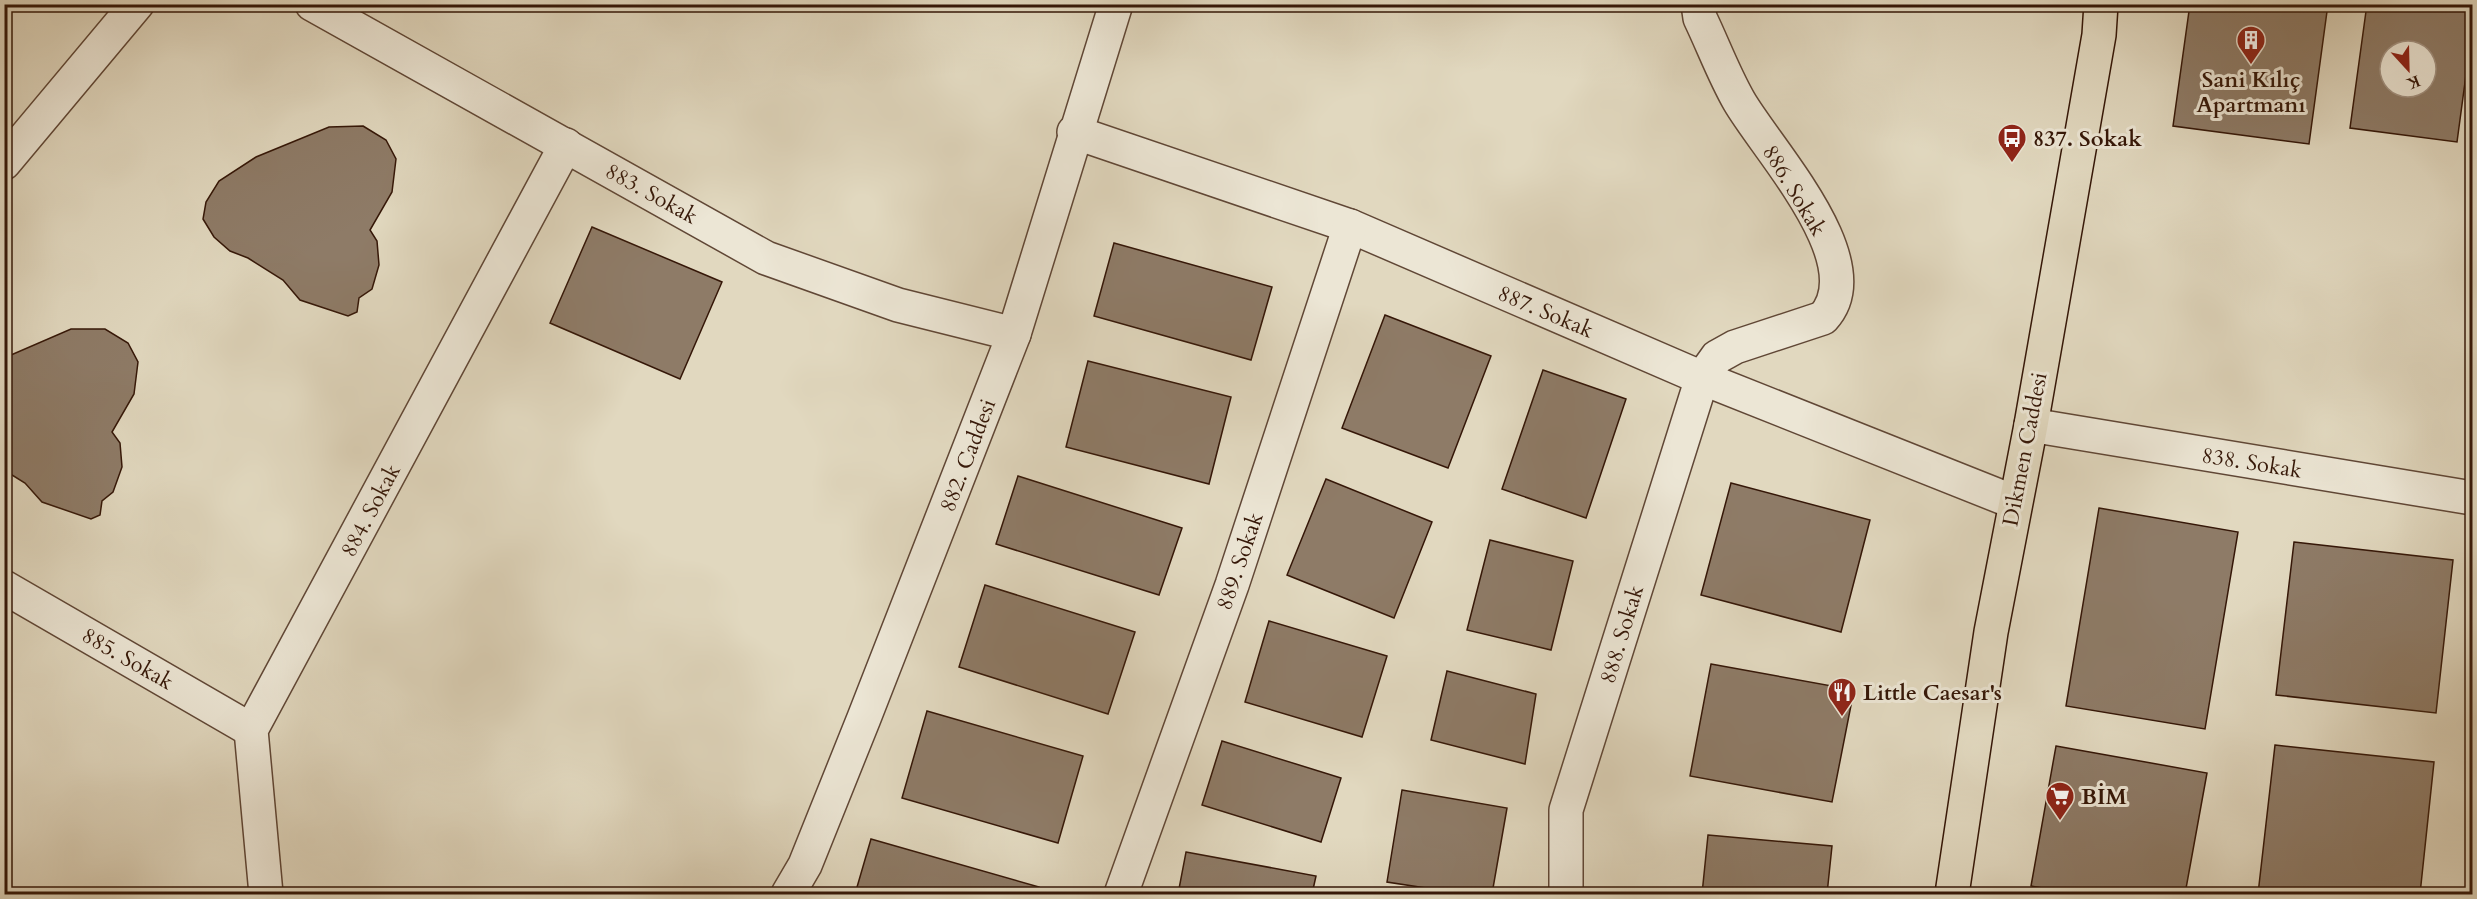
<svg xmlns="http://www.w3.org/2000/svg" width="2477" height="899" viewBox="0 0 2477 899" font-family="Cardo,serif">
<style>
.building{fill:#8e7b67;stroke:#351708;stroke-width:1.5;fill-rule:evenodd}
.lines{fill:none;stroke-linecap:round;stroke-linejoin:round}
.minor-casing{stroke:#604736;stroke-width:36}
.primary-casing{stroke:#351708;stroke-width:36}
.minor{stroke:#ece6d5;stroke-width:33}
.primary{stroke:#e1d8bf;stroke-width:33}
.labels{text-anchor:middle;stroke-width:6;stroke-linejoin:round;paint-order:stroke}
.poi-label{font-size:22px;font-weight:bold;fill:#351708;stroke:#ece6d5;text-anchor:start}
.street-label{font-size:22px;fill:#351708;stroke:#ece6d5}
</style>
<rect width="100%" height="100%" fill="#e1d8bf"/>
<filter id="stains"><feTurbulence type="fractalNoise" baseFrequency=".00333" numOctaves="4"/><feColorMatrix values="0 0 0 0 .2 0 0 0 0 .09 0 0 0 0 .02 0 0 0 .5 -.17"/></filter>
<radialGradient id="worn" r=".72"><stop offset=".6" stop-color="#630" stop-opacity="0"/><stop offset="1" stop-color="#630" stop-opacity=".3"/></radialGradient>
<g class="building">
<path d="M 2190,4 L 2328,4 L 2309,144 L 2173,126 Z"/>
<path d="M 2367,4 L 2472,4 L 2472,30 L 2457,142 L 2350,128 ZM 2390,51 L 2426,51 L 2426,87 L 2390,87 Z"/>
<path d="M 363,126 L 386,140 L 396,159 L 392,192 L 370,230 L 377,241 L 379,265 L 372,289 L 359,298 L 357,312 L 348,316 L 300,300 L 283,280 L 248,258 L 230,251 L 214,237 L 203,219 L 206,202 L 219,181 L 256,157 L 329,127 Z"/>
<path d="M 592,227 L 722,282 L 680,379 L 550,323 Z"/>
<path d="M 1114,243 L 1272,287 L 1251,360 L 1094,316 Z"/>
<path d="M 1385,315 L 1491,356 L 1448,468 L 1342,428 Z"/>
<path d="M 71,329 L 105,329 L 128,343 L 138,362 L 134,394 L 112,432 L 120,443 L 122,467 L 113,492 L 102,501 L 100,515 L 91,519 L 42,502 L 25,483 L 4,470 L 4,358 Z"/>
<path d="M 1088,361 L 1231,397 L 1209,484 L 1066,447 Z"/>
<path d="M 1543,370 L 1626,399 L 1586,518 L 1502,489 Z"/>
<path d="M 1018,476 L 1182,528 L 1159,595 L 996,544 Z"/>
<path d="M 1326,479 L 1432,522 L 1394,618 L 1287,575 Z"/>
<path d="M 1731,483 L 1870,520 L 1841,632 L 1701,595 Z"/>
<path d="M 2099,508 L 2238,532 L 2205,729 L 2066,706 Z"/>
<path d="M 1490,540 L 1573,561 L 1551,650 L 1467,630 Z"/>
<path d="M 2294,542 L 2453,560 L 2436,713 L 2276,695 Z"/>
<path d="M 985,585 L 1135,632 L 1108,714 L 959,667 Z"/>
<path d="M 1269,621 L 1387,656 L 1362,737 L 1245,702 Z"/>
<path d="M 1711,664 L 1854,690 L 1832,802 L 1690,776 Z"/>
<path d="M 1447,671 L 1536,694 L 1525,764 L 1431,740 Z"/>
<path d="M 927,711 L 1083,756 L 1058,843 L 902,798 Z"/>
<path d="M 1222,741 L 1341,778 L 1321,842 L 1202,805 Z"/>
<path d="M 2275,745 L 2434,762 L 2420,894 L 2258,894 Z"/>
<path d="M 2056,746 L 2207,773 L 2185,894 L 2078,894 L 2031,886 Z"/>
<path d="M 1402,790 L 1507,808 L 1492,894 L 1465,894 L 1387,882 Z"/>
<path d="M 1708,835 L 1832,846 L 1827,894 L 1702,894 Z"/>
<path d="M 871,839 L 1039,887 L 1037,894 L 855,894 Z"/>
<path d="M 1186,852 L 1316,876 L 1312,894 L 1178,894 Z"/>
</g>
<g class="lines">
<g class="minor-casing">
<g id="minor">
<path d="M 312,4 L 766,258 L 898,305 L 1014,334"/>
<path d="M 1074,132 L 1350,226 L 1702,378 L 2014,502"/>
<path d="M 4,163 L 137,4"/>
<path d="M 2031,425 L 2472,498"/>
<path d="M 4,587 L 251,730"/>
<path d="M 266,894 L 251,730 L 566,145"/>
<path d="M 788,894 L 805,865 L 864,718 L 1014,334 L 1116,4"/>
<path d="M 1121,894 L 1232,585 L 1350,226"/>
<path d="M 1566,894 L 1566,810 L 1702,378 L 1717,357 L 1735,347 L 1823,318 C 1874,263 1768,151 1739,101 C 1724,75 1713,45 1700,18 L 1698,4"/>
</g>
</g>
<g class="primary-casing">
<path id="primary" d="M 1952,894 L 1991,632 L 2031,425 L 2099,35 L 2101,4"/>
</g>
<use href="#minor" class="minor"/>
<use href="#primary" class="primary"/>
</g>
<defs>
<g id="building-pin" transform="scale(1.5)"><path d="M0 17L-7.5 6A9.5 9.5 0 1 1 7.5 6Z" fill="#8f2418" stroke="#ece6d5"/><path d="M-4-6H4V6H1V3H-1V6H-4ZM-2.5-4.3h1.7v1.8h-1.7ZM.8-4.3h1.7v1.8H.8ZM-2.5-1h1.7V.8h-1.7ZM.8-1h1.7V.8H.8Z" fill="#fff"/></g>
<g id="bus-pin" transform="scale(1.5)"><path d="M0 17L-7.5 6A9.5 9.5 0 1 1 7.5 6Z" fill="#8f2418" stroke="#ece6d5"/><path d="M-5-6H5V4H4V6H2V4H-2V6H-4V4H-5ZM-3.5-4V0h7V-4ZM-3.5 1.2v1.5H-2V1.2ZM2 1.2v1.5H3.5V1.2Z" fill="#fff"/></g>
<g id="restaurant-pin" transform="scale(1.5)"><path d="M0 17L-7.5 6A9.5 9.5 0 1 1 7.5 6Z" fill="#8f2418" stroke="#ece6d5"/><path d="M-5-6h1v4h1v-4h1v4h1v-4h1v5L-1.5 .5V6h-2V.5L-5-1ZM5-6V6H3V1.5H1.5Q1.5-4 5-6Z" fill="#fff"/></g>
<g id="supermarket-pin" transform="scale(1.5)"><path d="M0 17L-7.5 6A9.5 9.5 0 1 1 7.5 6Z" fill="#8f2418" stroke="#ece6d5"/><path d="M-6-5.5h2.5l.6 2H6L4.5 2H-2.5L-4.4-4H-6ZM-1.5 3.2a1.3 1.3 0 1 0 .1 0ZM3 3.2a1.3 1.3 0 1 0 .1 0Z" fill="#fff"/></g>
</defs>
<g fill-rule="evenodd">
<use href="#building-pin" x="2251" y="40"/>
<use href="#bus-pin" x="2012" y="138"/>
<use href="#restaurant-pin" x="1842" y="692"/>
<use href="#supermarket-pin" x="2060" y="796"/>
</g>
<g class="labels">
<g class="poi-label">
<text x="2251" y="87" text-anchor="middle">Sani Kılıç<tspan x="2251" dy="25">Apartmanı</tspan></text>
<text x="2033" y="146">837. Sokak</text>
<text x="1863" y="700">Little Caesar's</text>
<text x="2081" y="804">BİM</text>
</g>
<g class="street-label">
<text transform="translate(1795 190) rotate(59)" y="8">886. Sokak</text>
<text transform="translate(652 193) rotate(29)" y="8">883. Sokak</text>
<text transform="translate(1546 311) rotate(23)" y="8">887. Sokak</text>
<text transform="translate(2024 449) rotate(-79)" y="8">Dikmen Caddesi</text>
<text transform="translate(967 455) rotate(-69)" y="8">882. Caddesi</text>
<text transform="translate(2252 462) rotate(9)" y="8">838. Sokak</text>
<text transform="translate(370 510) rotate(-62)" y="8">884. Sokak</text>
<text transform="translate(1239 561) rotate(-71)" y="8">889. Sokak</text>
<text transform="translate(1621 634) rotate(-73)" y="8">888. Sokak</text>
<text transform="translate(128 658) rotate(30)" y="8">885. Sokak</text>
</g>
</g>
<rect width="2477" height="899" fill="none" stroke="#e1d8bf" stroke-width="24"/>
<rect x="6" y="6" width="2465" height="887" fill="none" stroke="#351708" stroke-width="3"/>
<rect x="12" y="12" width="2453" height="875" fill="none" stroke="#351708" stroke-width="1.5"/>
<g transform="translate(2408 69) rotate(158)"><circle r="28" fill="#ece6d5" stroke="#a39383" stroke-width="1.5"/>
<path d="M0-4.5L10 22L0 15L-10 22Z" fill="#8f2418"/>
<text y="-9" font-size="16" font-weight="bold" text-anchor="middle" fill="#351708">K</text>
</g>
<rect width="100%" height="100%" filter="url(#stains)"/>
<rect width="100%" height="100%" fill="url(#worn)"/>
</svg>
